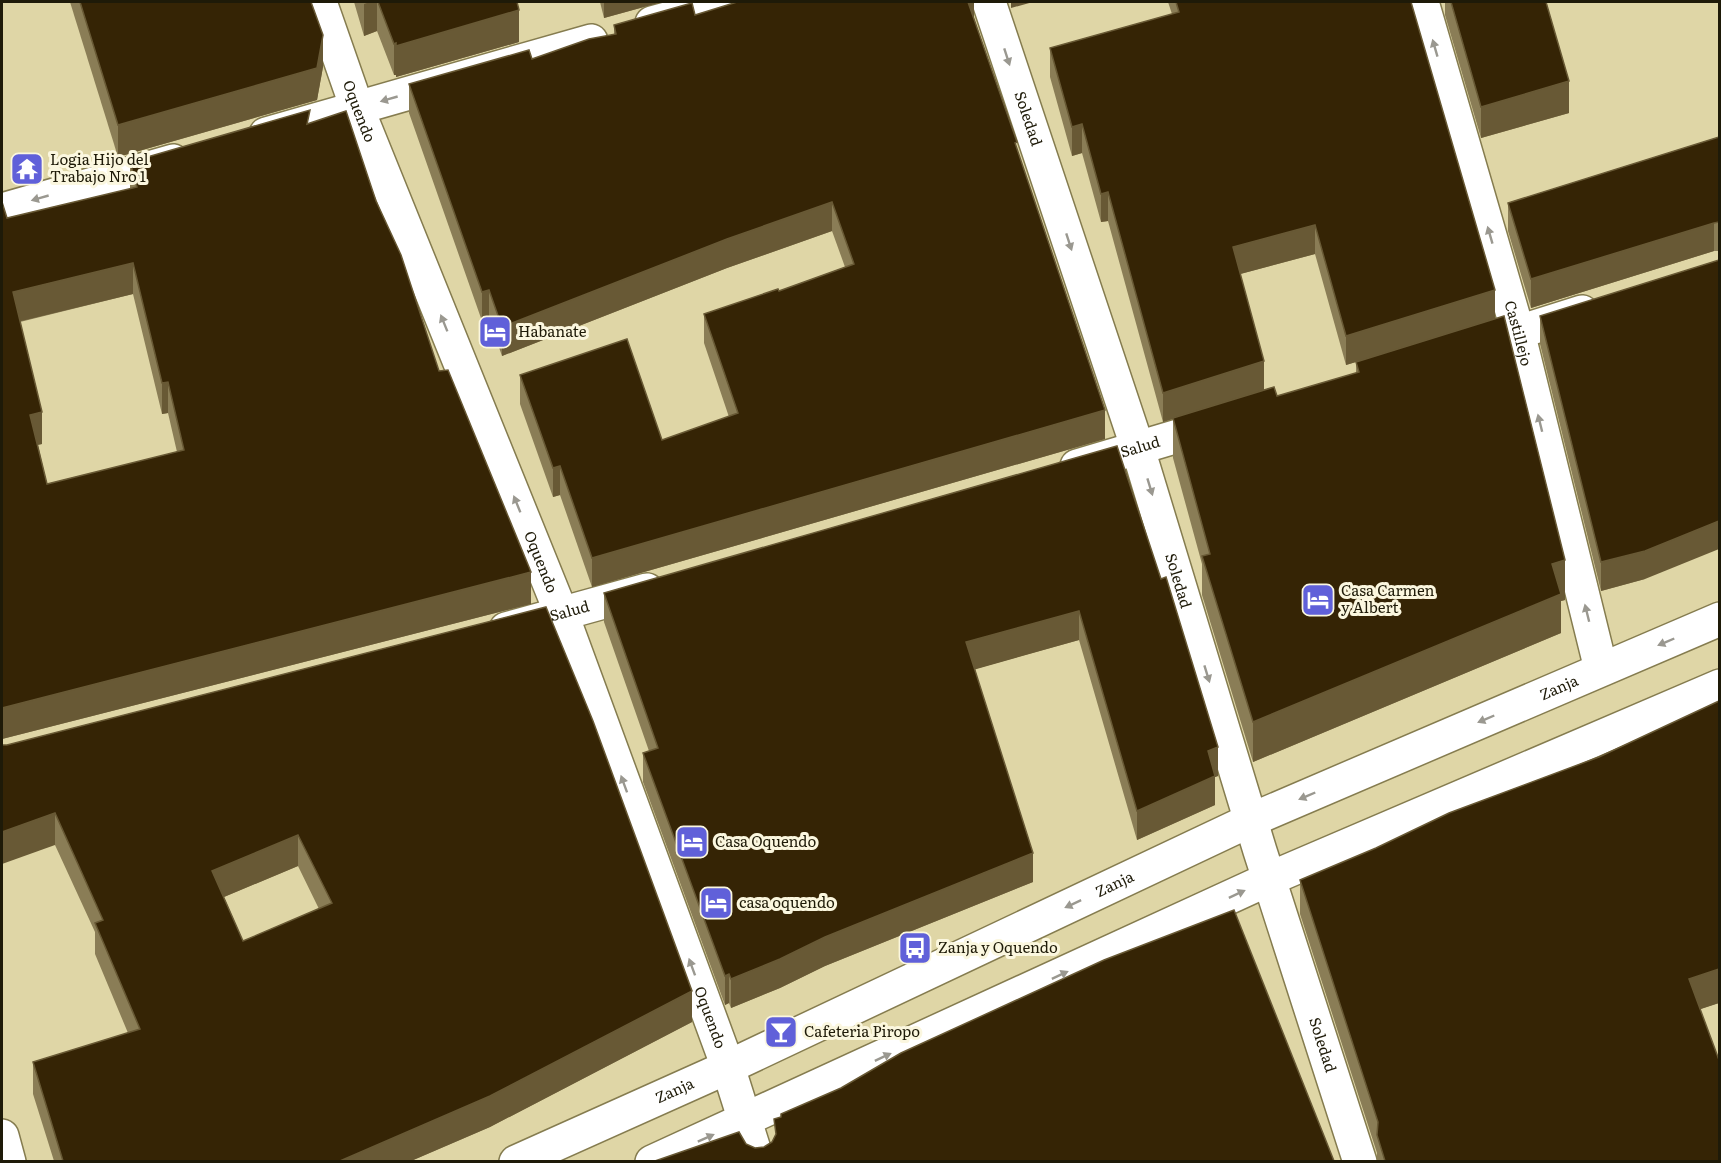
<svg xmlns="http://www.w3.org/2000/svg" width="1721" height="1163" viewBox="0 0 1721 1163" font-family="Literata,serif">
<style>
.lines{fill:none;stroke-linecap:round;stroke-linejoin:round}
.street-casing{stroke:#857c4f;stroke-width:36}
.secondary-casing{stroke:#857c4f;stroke-width:36}
.street{stroke:#fff;stroke-width:33}
.secondary{stroke:#fff;stroke-width:33}
.wall{fill:#8a7d56;fill-rule:evenodd}
.shaded-wall{fill:#685935}
.building{fill:#352405;stroke:#685935;stroke-width:1.5;fill-rule:evenodd}
.oneway{fill:#9a9890}
.labels{text-anchor:middle;stroke-width:6;stroke-linejoin:round;paint-order:stroke}
.street-label{font-size:15px;fill:#1e1a08;stroke:#fbf7df}
.poi-label{font-size:15px;fill:#1e1a08;stroke:#fbf7df;text-anchor:start}
</style>
<rect width="100%" height="100%" fill="#dfd6a6"/>
<g class="lines">
<g class="street-casing">
<g id="street">
<path id="s1" d="M 320,2 L 357,108 L 562,615 L 728,1067 L 758,1162"/>
<path id="s2" d="M 989,2 L 1138,449 L 1260,851 L 1360,1162"/>
<path id="s3" d="M 1422,2 L 1518,332 L 1601,669"/>
<path d="M 652,23 L 728,2"/>
<path d="M 266,134 L 591,41"/>
<path d="M 2,210 L 173,161"/>
<path d="M 1468,348 L 1582,312"/>
<path id="s4" d="M 1077,466 L 1215,425"/>
<path id="s5" d="M 506,629 L 647,590"/>
<path d="M 2,1136 L 9,1162"/>
</g>
</g>
<g class="secondary-casing">
<g id="secondary">
<path id="s6" d="M 516,1162 L 728,1067 L 1251,820 L 1720,619"/>
<path d="M 652,1162 L 1269,879 L 1720,686"/>
</g>
</g>
<use href="#street" class="street"/>
<use href="#secondary" class="secondary"/>
</g>
<g class="wall">
<path d="M 70,2 L 311,2 L 323,67 L 317,100 L 118,157 Z"/>
<path d="M 354,2 L 517,2 L 519,42 L 396,77 L 396,75 L 394,75 L 377,31 L 364,36 Z"/>
<path d="M 600,2 L 662,2 L 604,18 Z"/>
<path d="M 974,2 L 974,18 L 1017,148 L 1105,439 L 592,587 L 560,495 L 553,497 L 520,404 L 520,375 L 662,440 L 729,417 L 704,343 L 704,314 L 779,291 L 845,267 L 832,231 L 727,268 L 502,356 L 489,319 L 482,321 L 409,113 L 409,84 L 532,59 L 614,34 L 614,25 L 695,15 Z"/>
<path d="M 1168,2 L 1411,2 L 1495,319 L 1565,600 L 1561,601 L 1561,633 L 1253,762 L 1202,595 L 1202,564 L 1173,458 L 1173,419 L 1163,422 L 1108,221 L 1101,222 L 1082,153 L 1072,156 L 1050,77 L 1050,48 L 1172,14 ZM 1315,254 L 1346,365 L 1356,362 L 1356,373 L 1277,396 L 1264,390 L 1240,274 Z"/>
<path d="M 1445,2 L 1546,2 L 1569,113 L 1481,138 L 1445,15 Z"/>
<path d="M 310,123 L 376,201 L 439,371 L 531,604 L 2,739 L 2,202 L 7,218 L 130,189 L 130,162 ZM 133,294 L 162,414 L 168,413 L 177,452 L 47,484 L 38,445 L 42,444 L 20,322 Z"/>
<path d="M 1719,137 L 1719,251 L 1714,251 L 1531,308 L 1508,231 L 1508,203 Z"/>
<path d="M 1540,316 L 1645,579 L 1601,591 L 1540,344 Z"/>
<path d="M 1117,446 L 1218,776 L 1215,777 L 1215,805 L 1137,840 L 1079,640 L 975,669 L 1033,882 L 825,966 L 780,988 L 731,1008 L 729,1003 L 725,1005 L 643,782 L 643,753 L 649,751 L 604,622 L 604,593 Z"/>
<path d="M 546,607 L 692,1022 L 490,1127 L 411,1161 L 54,1161 L 33,1094 L 33,1062 L 128,1033 L 95,954 L 95,932 L 55,845 L 7,745 ZM 298,866 L 319,909 L 243,941 L 224,897 Z"/>
<path d="M 1719,701 L 1719,1003 L 1700,1009 L 1719,1161 L 1377,1161 L 1377,1153 L 1300,914 L 1300,880 L 1599,757 Z"/>
</g>
<g class="shaded-wall">
<path d="M 370,2 L 377,2 L 377,31 L 364,36 L 364,4 Z"/>
<path d="M 604,2 L 662,2 L 604,18 Z"/>
<path d="M 964,2 L 974,2 L 974,18 L 964,21 Z"/>
<path d="M 1011,2 L 1033,2 L 1011,8 Z"/>
<path d="M 519,10 L 519,42 L 396,77 L 396,46 Z"/>
<path d="M 323,35 L 323,67 L 317,100 L 118,157 L 118,125 Z"/>
<path d="M 396,43 L 396,75 L 394,75 L 394,44 Z"/>
<path d="M 1569,81 L 1569,113 L 1481,138 L 1481,107 Z"/>
<path d="M 1082,124 L 1082,153 L 1072,156 L 1072,127 Z"/>
<path d="M 1108,192 L 1108,221 L 1101,222 L 1101,194 Z"/>
<path d="M 832,202 L 832,231 L 727,268 L 502,356 L 502,327 L 727,239 Z"/>
<path d="M 1714,223 L 1714,251 L 1531,308 L 1531,279 Z"/>
<path d="M 1315,225 L 1315,254 L 1233,276 L 1233,247 Z"/>
<path d="M 133,263 L 133,294 L 13,323 L 13,292 Z"/>
<path d="M 489,290 L 489,319 L 482,321 L 482,292 Z"/>
<path d="M 1495,290 L 1495,319 L 1346,365 L 1346,336 Z"/>
<path d="M 1264,361 L 1264,390 L 1163,422 L 1163,393 Z"/>
<path d="M 168,382 L 168,413 L 162,414 L 162,383 Z"/>
<path d="M 1105,410 L 1105,439 L 592,587 L 592,558 Z"/>
<path d="M 42,412 L 42,444 L 30,446 L 30,415 Z"/>
<path d="M 560,466 L 560,495 L 553,497 L 553,468 Z"/>
<path d="M 1719,521 L 1719,549 L 1645,579 L 1601,591 L 1601,562 Z"/>
<path d="M 1565,560 L 1565,600 L 1561,601 L 1561,633 L 1253,762 L 1253,722 L 1552,564 Z"/>
<path d="M 531,572 L 531,604 L 2,739 L 2,708 Z"/>
<path d="M 1079,611 L 1079,640 L 966,672 L 966,642 Z"/>
<path d="M 1218,747 L 1218,776 L 1215,777 L 1215,805 L 1137,840 L 1137,811 L 1208,751 Z"/>
<path d="M 55,813 L 55,845 L 2,864 L 2,832 Z"/>
<path d="M 298,835 L 298,866 L 212,902 L 212,871 Z"/>
<path d="M 1033,853 L 1033,882 L 825,966 L 780,988 L 731,1008 L 731,979 L 825,937 Z"/>
<path d="M 1719,969 L 1719,1003 L 1689,1013 L 1689,979 Z"/>
<path d="M 729,974 L 729,1003 L 725,1005 L 725,976 Z"/>
<path d="M 692,991 L 692,1022 L 490,1127 L 411,1161 L 340,1161 Z"/>
</g>
<g class="building">
<path d="M 80,2 L 311,2 L 323,35 L 317,68 L 118,125 Z"/>
<path d="M 378,2 L 517,2 L 519,10 L 396,46 L 396,43 L 394,44 Z"/>
<path d="M 737,2 L 968,2 L 1017,142 L 1015,143 L 1105,410 L 592,558 L 560,466 L 553,468 L 520,375 L 627,339 L 662,440 L 738,413 L 704,314 L 778,289 L 779,291 L 854,264 L 832,202 L 727,239 L 502,327 L 489,290 L 482,292 L 409,84 L 529,50 L 532,59 L 589,39 L 616,34 L 614,25 L 692,3 L 695,15 Z"/>
<path d="M 1176,2 L 1411,2 L 1495,290 L 1346,336 L 1315,225 L 1233,247 L 1264,361 L 1163,393 L 1108,192 L 1101,194 L 1082,124 L 1072,127 L 1050,48 L 1179,12 Z"/>
<path d="M 1451,2 L 1546,2 L 1569,81 L 1481,107 Z"/>
<path d="M 310,110 L 307,124 L 346,111 L 376,201 L 401,255 L 439,371 L 448,370 L 531,572 L 2,708 L 2,202 L 7,218 L 137,187 L 130,162 ZM 133,263 L 162,383 L 168,382 L 184,450 L 47,484 L 30,415 L 42,412 L 13,292 Z"/>
<path d="M 1719,137 L 1719,222 L 1714,223 L 1531,279 L 1508,203 Z"/>
<path d="M 1719,260 L 1719,521 L 1645,551 L 1601,562 L 1540,316 Z"/>
<path d="M 1504,316 L 1565,560 L 1552,564 L 1561,594 L 1253,722 L 1202,556 L 1210,554 L 1173,418 L 1274,387 L 1277,396 L 1359,372 L 1356,362 Z"/>
<path d="M 1117,446 L 1161,579 L 1166,577 L 1218,747 L 1208,751 L 1215,776 L 1137,811 L 1079,611 L 966,642 L 1033,853 L 825,937 L 780,959 L 731,979 L 729,974 L 725,976 L 643,753 L 658,748 L 604,593 Z"/>
<path d="M 546,607 L 593,721 L 692,991 L 490,1096 L 340,1161 L 63,1161 L 33,1062 L 140,1029 L 95,923 L 103,920 L 55,813 L 2,832 L 2,745 L 7,745 ZM 298,835 L 332,903 L 243,941 L 212,871 Z"/>
<path d="M 1719,701 L 1719,969 L 1689,979 L 1719,1060 L 1719,1161 L 1385,1161 L 1377,1135 L 1378,1122 L 1300,880 L 1376,848 L 1449,813 L 1599,757 Z"/>
<path d="M 1234,910 L 1334,1161 L 655,1161 L 739,1132 L 746,1144 L 755,1148 L 764,1147 L 772,1142 L 776,1134 L 774,1119 L 781,1117 L 781,1114 L 841,1088 L 901,1053 L 1104,960 Z"/>
</g>
<defs><path id="oneway-solid" d="M-6-.8H1V-3.2L6.5 0L1 3.2V.8H-6Z" transform="scale(1.5)"/></defs>
<g class="oneway">
<use href="#oneway-solid" transform="translate(1435 48) rotate(-106)"/>
<use href="#oneway-solid" transform="translate(1007 57) rotate(72)"/>
<use href="#oneway-solid" transform="translate(389 99) rotate(164)"/>
<use href="#oneway-solid" transform="translate(40 198) rotate(164)"/>
<use href="#oneway-solid" transform="translate(1490 235) rotate(-106)"/>
<use href="#oneway-solid" transform="translate(1069 242) rotate(72)"/>
<use href="#oneway-solid" transform="translate(444 323) rotate(-112)"/>
<use href="#oneway-solid" transform="translate(1540 423) rotate(-104)"/>
<use href="#oneway-solid" transform="translate(1150 487) rotate(73)"/>
<use href="#oneway-solid" transform="translate(517 504) rotate(-112)"/>
<use href="#oneway-solid" transform="translate(1587 613) rotate(-104)"/>
<use href="#oneway-solid" transform="translate(1666 642) rotate(157)"/>
<use href="#oneway-solid" transform="translate(1207 674) rotate(73)"/>
<use href="#oneway-solid" transform="translate(1486 719) rotate(157)"/>
<use href="#oneway-solid" transform="translate(624 784) rotate(-110)"/>
<use href="#oneway-solid" transform="translate(1307 796) rotate(157)"/>
<use href="#oneway-solid" transform="translate(1237 894) rotate(-25)"/>
<use href="#oneway-solid" transform="translate(1073 904) rotate(155)"/>
<use href="#oneway-solid" transform="translate(692 967) rotate(-110)"/>
<use href="#oneway-solid" transform="translate(1060 975) rotate(-25)"/>
<use href="#oneway-solid" transform="translate(883 1057) rotate(-25)"/>
<use href="#oneway-solid" transform="translate(706 1138) rotate(-24)"/>
</g>
<defs>
<g id="temple-square" transform="scale(1.725)"><rect x="-9" y="-9" width="18" height="18" rx="4" fill="#6060d9" stroke="#fbf7df"/><path d="M0-6L5-2H3V0L6.5 2.5H4V6H1.5V3h-3V6H-4V2.5H-6.5L-3 0V-2H-5Z" fill="#fff"/></g>
<g id="hotel-square" transform="scale(1.725)"><rect x="-9" y="-9" width="18" height="18" rx="4" fill="#6060d9" stroke="#fbf7df"/><path d="M-6-4.5h1.5V1H6V5H4.5V3h-9V5H-6ZM-4 0a1.8 1.8 0 1 1 3.6 0ZM.5 0V-2.5h3Q6-2.5 6 0Z" fill="#fff"/></g>
<g id="bus-square" transform="scale(1.725)"><rect x="-9" y="-9" width="18" height="18" rx="4" fill="#6060d9" stroke="#fbf7df"/><path d="M-5-6H5V4H4V6H2V4H-2V6H-4V4H-5ZM-3.5-4V0h7V-4ZM-3.5 1.2v1.5H-2V1.2ZM2 1.2v1.5H3.5V1.2Z" fill="#fff"/></g>
<g id="bar-square" transform="scale(1.725)"><rect x="-9" y="-9" width="18" height="18" rx="4" fill="#6060d9" stroke="#fbf7df"/><path d="M-6-5H6L.8 .8V4.5H3.5V6h-7V4.5H-.8V.8Z" fill="#fff"/></g>
</defs>
<g fill-rule="evenodd">
<use href="#temple-square" x="27" y="169"/>
<use href="#hotel-square" x="495" y="332"/>
<use href="#hotel-square" x="1318" y="600"/>
<use href="#hotel-square" x="692" y="842"/>
<use href="#hotel-square" x="716" y="903"/>
<use href="#bus-square" x="915" y="948"/>
<use href="#bar-square" x="781" y="1032"/>
</g>
<g class="labels">
<g class="street-label">
<text dy="5" stroke="none"><textPath href="#s1" startOffset="116">Oquendo</textPath></text>
<text dy="5" stroke="none"><textPath href="#s2" startOffset="123">Soledad</textPath></text>
<text dy="5" stroke="none"><textPath href="#s3" startOffset="345">Castillejo</textPath></text>
<text dy="5" stroke="none"><textPath href="#s4" startOffset="66">Salud</textPath></text>
<text dy="5" stroke="none"><textPath href="#s1" startOffset="602">Oquendo</textPath></text>
<text dy="5" stroke="none"><textPath href="#s2" startOffset="609">Soledad</textPath></text>
<text dy="5" stroke="none"><textPath href="#s5" startOffset="66">Salud</textPath></text>
<text dy="5" stroke="none"><textPath href="#s6" startOffset="1146">Zanja</textPath></text>
<text dy="5" stroke="none"><textPath href="#s6" startOffset="660">Zanja</textPath></text>
<text dy="5" stroke="none"><textPath href="#s1" startOffset="1088">Oquendo</textPath></text>
<text dy="5" stroke="none"><textPath href="#s2" startOffset="1095">Soledad</textPath></text>
<text dy="5" stroke="none"><textPath href="#s6" startOffset="174">Zanja</textPath></text>
</g>
<g class="poi-label">
<text x="50" y="165">Logia Hijo del<tspan x="50" dy="17">Trabajo Nro 1</tspan></text>
<text x="518" y="337">Habanate</text>
<text x="1341" y="596">Casa Carmen<tspan x="1341" dy="17">y Albert</tspan></text>
<text x="715" y="847">Casa Oquendo</text>
<text x="739" y="908">casa oquendo</text>
<text x="938" y="953">Zanja y Oquendo</text>
<text x="804" y="1037">Cafeteria Piropo</text>
</g>
</g>
<rect width="1721" height="1163" fill="none" stroke="#1e1a08" stroke-width="6"/>
</svg>
